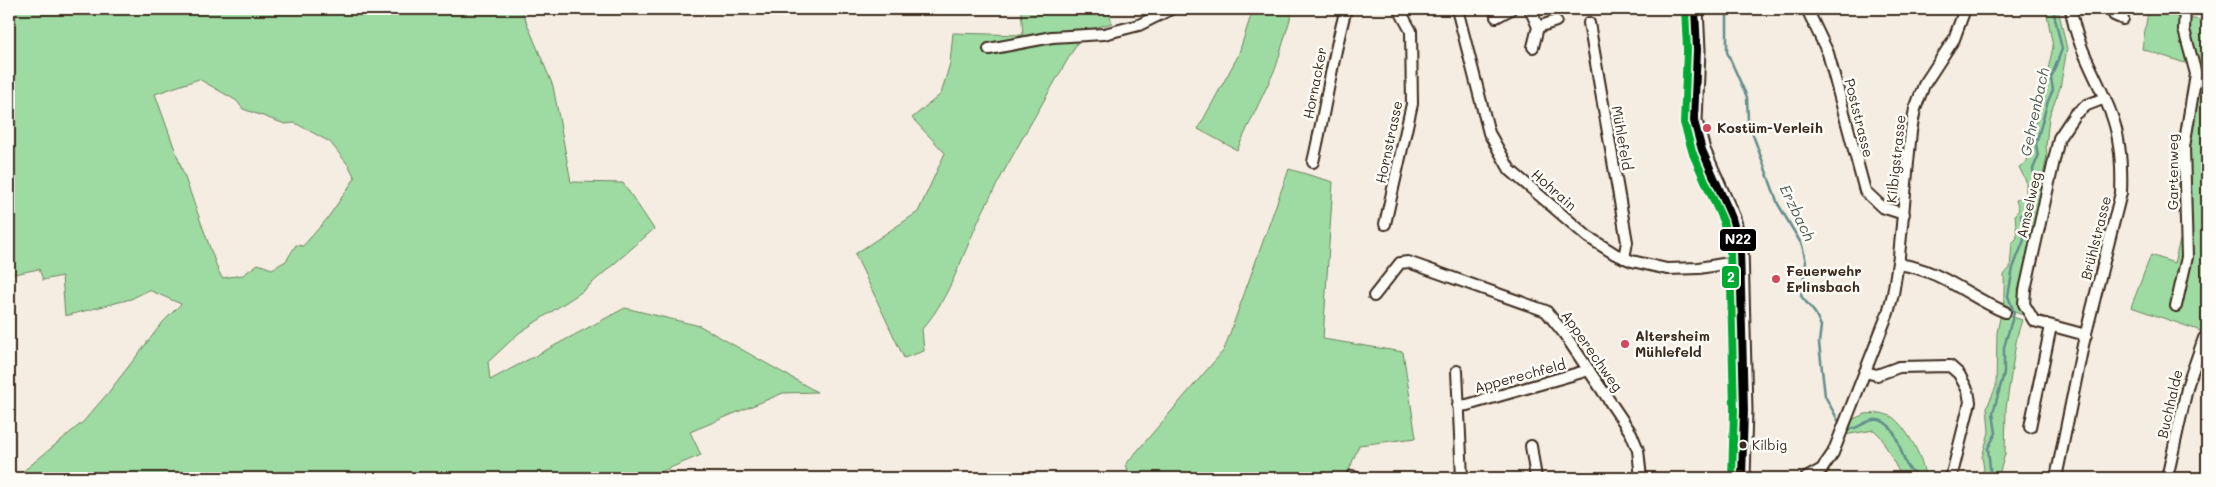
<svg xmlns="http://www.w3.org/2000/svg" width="2216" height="487" viewBox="0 0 2216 487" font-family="Mali,sans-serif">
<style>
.green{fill:#9edba2;stroke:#6c8260;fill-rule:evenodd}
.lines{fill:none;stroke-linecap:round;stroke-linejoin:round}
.stream{stroke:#638d8c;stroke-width:2.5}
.minor-casing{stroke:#3b2a1e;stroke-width:14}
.secondary-casing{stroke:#3b2a1e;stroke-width:19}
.minor{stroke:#fdfcf7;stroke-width:10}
.secondary{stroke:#fdfcf7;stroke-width:15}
.bus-1-casing{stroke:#fdfcf7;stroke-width:11}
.bus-2-casing{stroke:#fdfcf7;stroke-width:11}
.bus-1{stroke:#000;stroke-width:8}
.bus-2{stroke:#0a3;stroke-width:8}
.poi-dot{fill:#d1495b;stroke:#fdfcf7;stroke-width:2}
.bus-dot{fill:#3b2a1e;stroke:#fdfcf7;stroke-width:2}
.labels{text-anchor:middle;stroke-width:5;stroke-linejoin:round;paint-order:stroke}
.bus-label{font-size:13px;fill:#3b2a1e;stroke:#fdfcf7;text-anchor:start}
.street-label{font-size:14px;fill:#3b2a1e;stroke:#fdfcf7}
.poi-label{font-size:14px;font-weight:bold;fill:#3b2a1e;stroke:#fdfcf7;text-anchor:start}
.water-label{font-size:15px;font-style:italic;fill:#4f5c55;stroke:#fdfcf7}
.line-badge{stroke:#fdfcf7;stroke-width:2}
.badge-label{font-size:14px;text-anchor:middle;font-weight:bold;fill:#fff}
</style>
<rect width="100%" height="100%" fill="#f5ede1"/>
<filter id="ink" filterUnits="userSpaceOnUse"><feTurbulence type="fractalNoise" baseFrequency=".02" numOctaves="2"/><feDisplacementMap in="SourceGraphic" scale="10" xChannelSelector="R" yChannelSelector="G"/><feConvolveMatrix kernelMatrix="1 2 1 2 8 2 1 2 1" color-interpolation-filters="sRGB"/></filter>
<g filter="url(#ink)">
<g class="green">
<path d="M 9,9 L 521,9 L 553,86 L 571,182 L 623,183 L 654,229 L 583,291 L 519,333 L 488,362 L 490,380 L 625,308 L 700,326 L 817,392 L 783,393 L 690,432 L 701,455 L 646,478 L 15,478 L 83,422 L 108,393 L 163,322 L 181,304 L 149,290 L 131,299 L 65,316 L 62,276 L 43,280 L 39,269 L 9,275 ZM 199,79 L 237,101 L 243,109 L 285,124 L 295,123 L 330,142 L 349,166 L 355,178 L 327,219 L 303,246 L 296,245 L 286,261 L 272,269 L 258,264 L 243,275 L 222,278 L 218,270 L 155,94 Z"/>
<path d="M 1021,9 L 1108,9 L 1112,23 L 1084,31 C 1050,91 1014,150 983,211 C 964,250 951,297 922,329 L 924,351 L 904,358 L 855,254 L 918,212 L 945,153 L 912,118 L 941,94 L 950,63 L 953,33 L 1023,35 Z"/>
<path d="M 1253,9 L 1293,9 L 1276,67 L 1237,150 L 1198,129 L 1238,56 Z"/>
<path d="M 2046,9 L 2058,9 L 2067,49 L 2060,88 L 2049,117 L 2046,146 L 2047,155 L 2025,270 L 2018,289 L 2023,315 L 2004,308 C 2003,296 2005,287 2004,275 L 2010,268 L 2012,243 L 2017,238 L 2015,214 L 2019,210 L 2016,200 L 2026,195 L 2026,181 L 2019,167 L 2027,162 L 2028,141 L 2037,119 L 2053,47 Z"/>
<path d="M 2148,12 L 2207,21 L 2207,317 L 2201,331 L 2131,307 L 2151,255 L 2174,263 L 2182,233 L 2176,164 L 2180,150 L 2191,65 L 2142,49 Z"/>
<path d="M 1289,169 L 1333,182 L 1323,339 L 1403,352 L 1416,438 L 1359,445 L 1346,478 L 1130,478 L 1126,464 L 1224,350 Z"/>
<path d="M 2001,313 L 2022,320 L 2017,336 L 2006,408 L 2005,454 L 1998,478 L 1979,478 L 1984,469 L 1982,457 L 1989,432 L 1987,407 L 1996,387 L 1997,333 Z"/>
<path d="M 1881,413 C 1884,414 1889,415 1892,417 C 1905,425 1927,463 1924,478 L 1900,478 L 1899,472 L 1881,437 L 1874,430 L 1844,435 L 1849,421 L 1865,414 Z"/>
</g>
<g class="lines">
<g class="stream">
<path d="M 1727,9 L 1727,52 L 1747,97 L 1748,121 L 1778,204 L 1802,245 L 1806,262 L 1801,296 L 1815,313 L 1821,326 L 1819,343 L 1825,396 L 1840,424"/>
<path d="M 1847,429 C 1857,430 1863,422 1873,420 C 1895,417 1900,451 1906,464 C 1908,470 1916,473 1919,478"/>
<path d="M 1991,478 L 1988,448 L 1996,433 L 1993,413 L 2004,373 L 2004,347 L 2014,313 L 2008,296 L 2013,268 L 2024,240 L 2021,216 L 2036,186 L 2033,169 L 2038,157 L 2036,144 L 2048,101 L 2053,90 L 2051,78 L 2062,49 L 2053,9"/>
</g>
<g class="minor-casing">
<g id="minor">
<path d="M 1457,9 L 1489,133 L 1510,170 L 1588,237 L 1615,254 L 1632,261 L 1667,269 L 1699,268 L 1741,261"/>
<path d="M 1530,9 L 1538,27 L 1533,47"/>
<path d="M 1807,9 L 1828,53 L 1865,191 L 1882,207 L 1904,214"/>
<path d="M 2112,9 L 2114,15 L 2123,19"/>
<path d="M 1496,17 L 1511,9"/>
<path d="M 1589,23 L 1627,242 L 1624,258"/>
<path d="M 1538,27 L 1556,21"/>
<path d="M 989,49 L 1052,37 L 1104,34 L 1139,25 L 1171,9"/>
<path d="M 1313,162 C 1325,111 1332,59 1346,9"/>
<path d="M 1385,224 L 1412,104 L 1411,31 L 1399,9"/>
<path d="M 1898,264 C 1942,270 1967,296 2005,312"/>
<path d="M 1374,296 L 1400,263 L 1408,262 L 1546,311 L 1563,332 L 1631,433 L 1638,450 L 1641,478"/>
<path d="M 2176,306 L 2187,257 L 2184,147 L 2196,74 L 2184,30 L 2185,9"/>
<path d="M 2086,335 L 2034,321 L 2024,304 L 2025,290 L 2059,138 L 2075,114 L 2087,105 L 2105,98"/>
<path d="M 1457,371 L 1462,478"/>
<path d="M 1865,372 L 1877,375 L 1899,367 L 1950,366 L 1959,374 L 1968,391 L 1970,402 L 1951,478"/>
<path d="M 1458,406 L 1467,405 L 1589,370"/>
<path d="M 2030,427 L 2051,326"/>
<path d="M 1531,446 L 1536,478"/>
<path d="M 1352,476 L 1355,478"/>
<path d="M 1806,478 L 1822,469 L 1833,453 L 1888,313 L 1893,294 L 1899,256 L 1911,131 L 1915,109 L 1924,85 L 1954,39 L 1965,9"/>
<path d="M 2056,478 L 2083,345 L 2121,193 C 2122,168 2121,141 2112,116 C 2099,80 2076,47 2071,9"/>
<path d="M 2167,478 L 2188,384 L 2204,338"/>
</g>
</g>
<g class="secondary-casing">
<path id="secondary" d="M 1695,9 L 1697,50 L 1694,121 L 1702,150 L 1732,218 L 1740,248 L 1744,410 L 1742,478"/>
</g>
<use href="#minor" class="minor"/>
<use href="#secondary" class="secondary"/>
<g class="bus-1-casing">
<path id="bus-1" d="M 1695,9 L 1697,50 L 1694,121 L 1702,150 L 1732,218 L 1740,248 L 1744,410 L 1742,478"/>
</g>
<g class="bus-2-casing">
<path id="bus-2" d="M 1685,9 L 1687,50 L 1684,123 L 1693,154 L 1723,221 L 1730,249 L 1734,410 L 1732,478"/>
</g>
<use href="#bus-1" class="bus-1"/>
<use href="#bus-2" class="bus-2"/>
</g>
</g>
<g class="poi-dot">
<circle cx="1707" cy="128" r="5"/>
<circle cx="1776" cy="279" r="5"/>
<circle cx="1625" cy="344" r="5"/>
</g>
<circle class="bus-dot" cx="1743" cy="445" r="4.5"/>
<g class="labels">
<g class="bus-label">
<text x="1752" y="450">Kilbig</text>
</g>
<g class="street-label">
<text transform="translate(1315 83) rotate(-79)" y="5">Hornacker</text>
<text transform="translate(1859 118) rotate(76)" y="5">Poststrasse</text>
<text transform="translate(1622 138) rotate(80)" y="5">Mühlefeld</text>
<text transform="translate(1389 142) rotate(-78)" y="5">Hornstrasse</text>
<text transform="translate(1896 159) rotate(-84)" y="5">Kilbigstrasse</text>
<text transform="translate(2173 172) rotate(-90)" y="5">Gartenweg</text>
<text transform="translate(1554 190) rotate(41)" y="5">Hohrain</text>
<text transform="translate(2029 205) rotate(-77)" y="5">Amselweg</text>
<text transform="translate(2096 238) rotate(-76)" y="5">Brühlstrasse</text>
<text transform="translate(1592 351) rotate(55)" y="5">Apperechweg</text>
<text transform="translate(1520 376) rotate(-15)" y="5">Apperechfeld</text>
<text transform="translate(2170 404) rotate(-77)" y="5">Buchhalde</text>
</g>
<g class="poi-label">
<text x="1717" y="133">Kostüm-Verleih</text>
<text x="1786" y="276">Feuerwehr<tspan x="1786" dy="16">Erlinsbach</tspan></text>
<text x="1635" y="341">Altersheim<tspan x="1635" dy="16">Mühlefeld</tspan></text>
</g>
<g class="water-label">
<text transform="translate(2035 112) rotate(-78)" y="5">Gehrenbach</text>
<text transform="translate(1797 213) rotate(64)" y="5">Erzbach</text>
</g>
</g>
<g class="line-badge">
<rect x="1719" y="228" width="38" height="24" rx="5" fill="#000"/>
<rect x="1721" y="265" width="19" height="24" rx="5" fill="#0a3"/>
</g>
<g class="badge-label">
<text x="1738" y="244">N22</text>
<text x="1731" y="282">2</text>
</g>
<rect width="2216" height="487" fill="none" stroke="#fdfcf7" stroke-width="30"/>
<rect x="15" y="15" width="2186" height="457" fill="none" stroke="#3b2a1e" stroke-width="2" filter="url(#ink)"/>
</svg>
